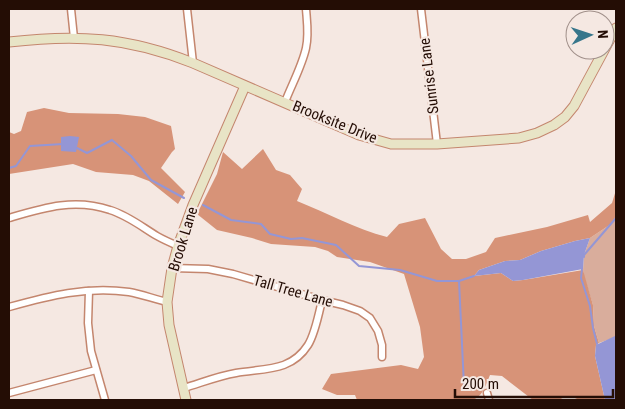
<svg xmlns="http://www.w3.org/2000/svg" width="625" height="409" viewBox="0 0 625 409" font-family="'Roboto Condensed',sans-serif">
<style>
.green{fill:#d9ad9c}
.forest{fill:#d79378}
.water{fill:#9496d5}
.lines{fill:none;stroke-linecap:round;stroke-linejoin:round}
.stream{stroke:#9496d5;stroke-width:2}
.street-casing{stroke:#c4866e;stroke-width:9}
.secondary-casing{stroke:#c4866e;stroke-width:11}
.street{stroke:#fff;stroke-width:6}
.secondary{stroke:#e8e4c6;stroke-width:9}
.labels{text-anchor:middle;stroke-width:4.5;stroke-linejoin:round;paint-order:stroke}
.street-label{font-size:15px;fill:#240d05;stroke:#f5e8e2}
</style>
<rect width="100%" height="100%" fill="#f5e8e2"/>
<path class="green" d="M 616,216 L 616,337 L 599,343 L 594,326 L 593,305 L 584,276 L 583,270 L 584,255 L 590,238 L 611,224 Z"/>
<g class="forest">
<path d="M 44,108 L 69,113 L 118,114 L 145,117 L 171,126 L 175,149 L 172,152 L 161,168 L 185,192 L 178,204 L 149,181 L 133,175 L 96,172 L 73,164 L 9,174 L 9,132 L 14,134 L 21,131 L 27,112 Z"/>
<path d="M 263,149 L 276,170 L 290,175 L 302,189 L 297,201 C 327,213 356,229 387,237 L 399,224 L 425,218 L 441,249 L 452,259 L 466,259 L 486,252 L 495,238 L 547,227 L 588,215 L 590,222 L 612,203 L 616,190 L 616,216 L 611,224 L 590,238 L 575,241 L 541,251 L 520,260 L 505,261 L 479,270 L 474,276 L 501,273 L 513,281 L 523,280 L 583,270 L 593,305 L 594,326 L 599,343 L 596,345 L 595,356 L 605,400 L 579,400 L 573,397 L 566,396 L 559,400 L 533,400 L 502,376 L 490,375 C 486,384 483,397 472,400 L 357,400 L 355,395 L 337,395 L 322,389 L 331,374 L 401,365 L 418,369 L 424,357 L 420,327 L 404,274 L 370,262 L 337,257 L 328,251 L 315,247 L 271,244 L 252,238 L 217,230 L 197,214 L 217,174 L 223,152 L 242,169 Z"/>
</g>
<g class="water">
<path d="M 70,136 L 79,137 L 76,152 L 61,151 L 61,137 Z"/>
<path d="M 590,238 L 584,255 L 583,269 L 523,280 L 513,281 L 501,273 L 474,276 L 479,270 L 505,261 L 520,260 L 541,251 L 575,241 Z"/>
<path d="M 615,336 L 616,337 L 616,400 L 605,400 L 595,356 L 596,345 Z"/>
</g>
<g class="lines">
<g class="stream">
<path d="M 77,148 L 87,153 L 112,140 L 131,156 L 151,180 L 184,198"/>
<path d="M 9,168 L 16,166 L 30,146 L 63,144"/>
<path d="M 203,205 L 231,220 L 261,224 L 270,234 L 291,239 L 302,238 L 336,245 L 359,266 L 400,270 L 437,281 L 459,281"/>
<path d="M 584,257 L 584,255 L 616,218"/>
<path d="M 582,269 L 581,278 L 590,306 L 593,328 L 597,344"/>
<path d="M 464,386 L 459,281 L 474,276"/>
</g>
<g class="street-casing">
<g id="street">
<path d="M 71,9 L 74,38"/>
<path d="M 187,9 L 193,63"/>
<path d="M 421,9 L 437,144"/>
<path d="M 285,102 C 292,84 302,66 306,48 C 309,35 307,22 306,9"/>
<path d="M 9,218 C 43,208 74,198 110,210 C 127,215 142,227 157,236 C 164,240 171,243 178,246"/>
<path d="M 172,268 L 208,269 L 233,274 L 322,300 L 343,305 L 360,311 L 370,318 L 378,331 L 382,345 L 382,357"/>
<path d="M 89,291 L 88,323 L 91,351 L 105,400"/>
<path d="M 9,307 C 49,296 86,286 129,292 C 141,294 154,299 167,302"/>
<path d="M 184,388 C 201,383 218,376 236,373 C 264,368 291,372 308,345 C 315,334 319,313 322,300"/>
<path d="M 9,393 L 96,370"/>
<path d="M 487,393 L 489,400"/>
</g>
</g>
<g class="secondary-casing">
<g id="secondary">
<path d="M 9,42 C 77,34 128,37 193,63 L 359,135 L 391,144 L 437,144 L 519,138 L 537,133 L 554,125 L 565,117 L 574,106 L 616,28"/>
<path d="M 186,400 L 169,325 L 167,302 L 172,268 L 178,246 L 193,205 L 245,86"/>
</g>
</g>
<use href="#street" class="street"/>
<use href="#secondary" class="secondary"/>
</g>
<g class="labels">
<g class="street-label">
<text transform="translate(429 76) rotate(-97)" y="5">Sunrise Lane</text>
<text transform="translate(335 122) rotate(22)" y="5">Brooksite Drive</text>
<text transform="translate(183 239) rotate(-73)" y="5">Brook Lane</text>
<text transform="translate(293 291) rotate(16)" y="5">Tall Tree Lane</text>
</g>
</g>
<rect width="625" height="409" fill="none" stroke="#240d05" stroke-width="20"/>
<g transform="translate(590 35) rotate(87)"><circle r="24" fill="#f5e8e2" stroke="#a1908a"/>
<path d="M0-4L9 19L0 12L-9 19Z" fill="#37768b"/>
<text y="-8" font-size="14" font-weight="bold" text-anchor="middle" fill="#240d05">N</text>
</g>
<path d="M455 389v8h158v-8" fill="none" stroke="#240d05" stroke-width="2.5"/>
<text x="462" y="389" font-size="15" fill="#240d05" stroke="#f5e8e2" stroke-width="4" paint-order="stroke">200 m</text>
</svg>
